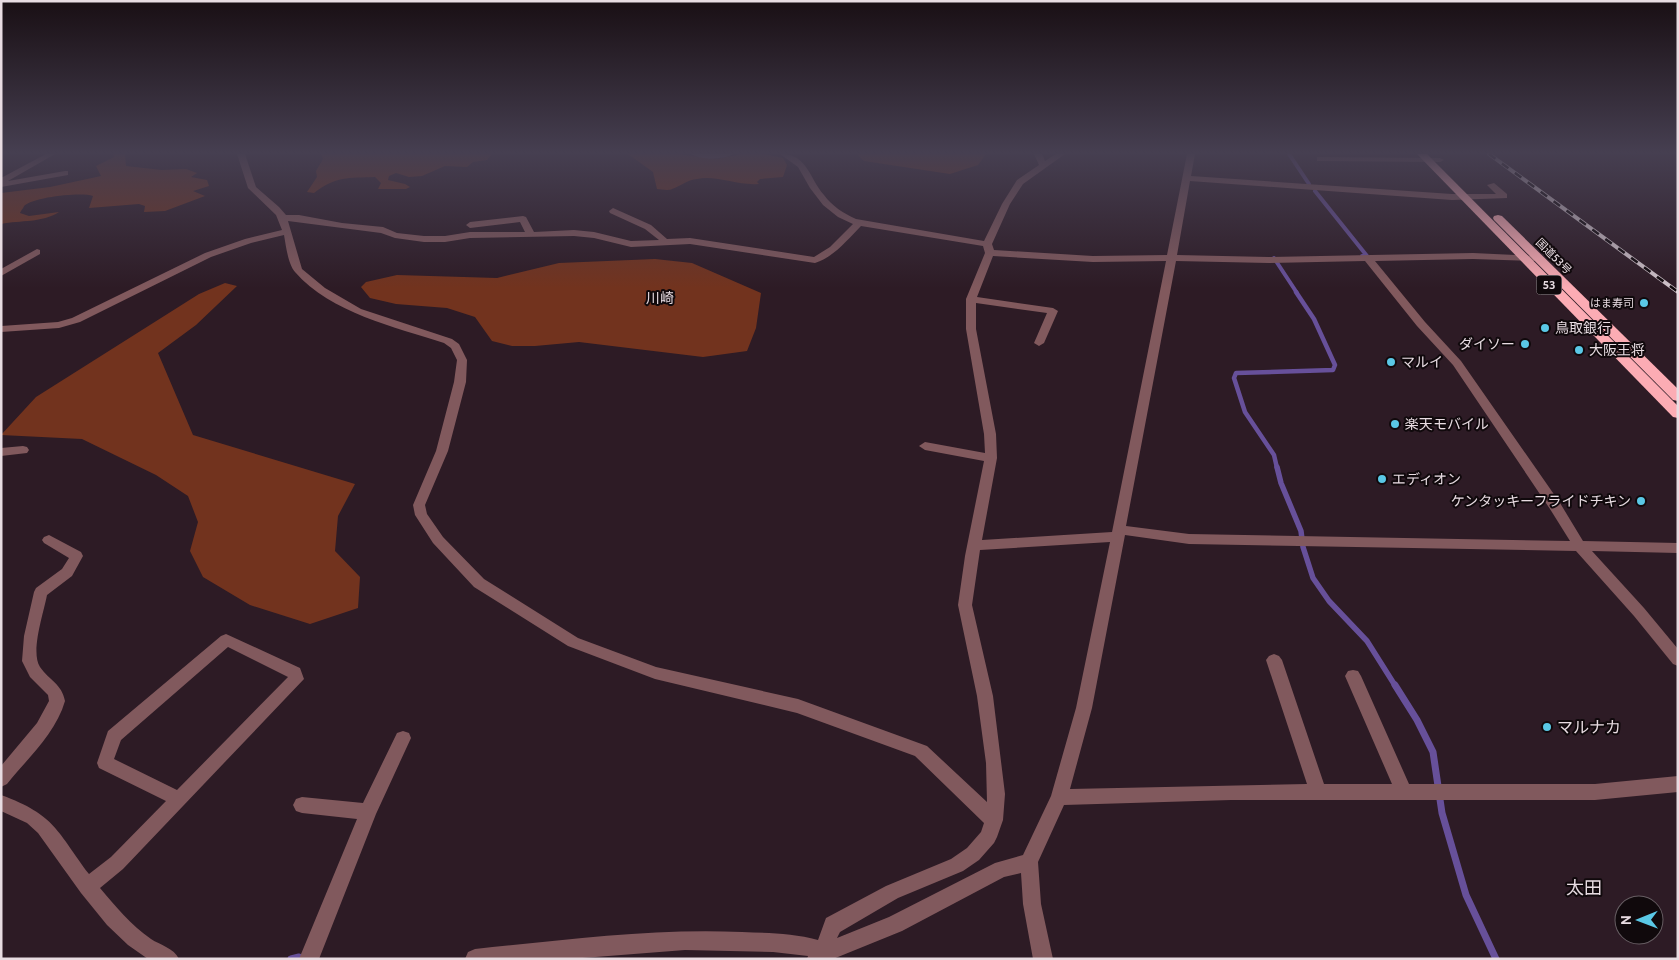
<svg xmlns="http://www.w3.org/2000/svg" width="1679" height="960" viewBox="0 0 1679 960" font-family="Cabin,'Noto Sans JP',sans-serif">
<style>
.green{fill:#72331e}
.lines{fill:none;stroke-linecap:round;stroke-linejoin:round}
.stream-far3{stroke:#67509a;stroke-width:4}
.stream-far2{stroke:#67509a;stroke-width:4.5}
.stream-far1{stroke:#67509a;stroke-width:5.5}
.stream{stroke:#67509a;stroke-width:7}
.minor{fill:#81595d;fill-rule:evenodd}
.highway{fill:#fcacb4;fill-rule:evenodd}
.rail-casing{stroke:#d0c3ca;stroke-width:4}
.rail{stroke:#10090c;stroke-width:2.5;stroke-dasharray:8;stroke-linecap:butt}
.poi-dot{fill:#5ac8e6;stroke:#10090c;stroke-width:2}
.labels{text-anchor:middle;stroke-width:4;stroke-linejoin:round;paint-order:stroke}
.far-street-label{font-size:11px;fill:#e8dce2;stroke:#10090c}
.far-poi-label{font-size:11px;fill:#e8dce2;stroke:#10090c;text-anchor:end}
.shield{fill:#10090c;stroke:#a79da2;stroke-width:1}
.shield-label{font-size:12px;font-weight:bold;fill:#e8dce2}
.far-quarter-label{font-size:14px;fill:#e8dce2;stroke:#10090c}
.poi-label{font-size:14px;fill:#e8dce2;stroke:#10090c;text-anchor:start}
.near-poi-label{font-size:16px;fill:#e8dce2;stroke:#10090c;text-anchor:start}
.near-neighbourhood-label{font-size:18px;fill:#e8dce2;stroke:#10090c}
</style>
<rect width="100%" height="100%" fill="#2d1b25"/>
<g class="green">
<path d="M 113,154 L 125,154 L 126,166 L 162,170 L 186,169 L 197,173 L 191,177 L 207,180 L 209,186 L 193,191 L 205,196 L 165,211 L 144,212 L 145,206 L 139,204 L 89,208 L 93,196 C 81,192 34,197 24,206 C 24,207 20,212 20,213 L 29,216 L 59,212 C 42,223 21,220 1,224 L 1,193 L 50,187 L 101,176 L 96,166 L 114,157 Z"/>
<path d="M 321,154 L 489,154 L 491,155 L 487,160 L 473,162 L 467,167 L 445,166 L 422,176 L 409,177 L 396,173 L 389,176 L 388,180 L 405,184 L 410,187 L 406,189 L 378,189 L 381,183 L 375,177 C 348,178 336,176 314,193 L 307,192 L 317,177 L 316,171 L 323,159 Z"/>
<path d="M 628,154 L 678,154 L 716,159 L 742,154 L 764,154 L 783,158 L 787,165 L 783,177 L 760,179 L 757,182 L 759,184 C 738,186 717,175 697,179 C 687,180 681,186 672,189 C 668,191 661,189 657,189 L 653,172 Z"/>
<path d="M 857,154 L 986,154 L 978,165 L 950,174 L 864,161 Z"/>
<path d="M 655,259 L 692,263 L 761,293 L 756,328 L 747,351 L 703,357 L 579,342 L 535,346 L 512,346 L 492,341 L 475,317 L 447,308 L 396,304 L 370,298 L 361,287 L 366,282 L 397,275 L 497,278 L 559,263 Z"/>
<path d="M 225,283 L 237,286 L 196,325 L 158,353 L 193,435 L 355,484 L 338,516 L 335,551 L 360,577 L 358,608 L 310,624 L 250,605 L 203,577 L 190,551 L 198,522 L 188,496 L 156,475 L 82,439 L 1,435 L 36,397 L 199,294 Z"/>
</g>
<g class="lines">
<g class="stream-far3">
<path d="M 1289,154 L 1309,184"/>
<path d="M 1315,191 L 1367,256 L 1362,256"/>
<path d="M 1274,258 L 1297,293"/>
</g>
<path class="stream-far2" d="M 1277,468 L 1274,455 L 1245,412 L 1234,378 L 1236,373 L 1333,370 L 1335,365 L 1314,319 L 1296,292"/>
<path class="stream-far1" d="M 1277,467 L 1281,483 L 1301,531 L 1303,547 L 1313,578 L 1329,601 L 1367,641 L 1396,687"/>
<g class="stream">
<path d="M 1395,685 L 1417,720 L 1433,752 L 1442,813 L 1466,895 L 1496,959"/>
<path d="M 291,959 L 299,957"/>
</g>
<g class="minor">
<path d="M 46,154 L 55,154 L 8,181 L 65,171 L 68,171 L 68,175 L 1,187 L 1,178 Z"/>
<path d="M 237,154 L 245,154 L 256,187 L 279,207 L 286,215 L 299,215 L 342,223 L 383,227 L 397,233 L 424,236 L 445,236 L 470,232 L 525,232 L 520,222 L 470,228 L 466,225 L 470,222 L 523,216 L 526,217 L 534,232 L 574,230 L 594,232 L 631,241 L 659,240 L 645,229 L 610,213 L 609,211 L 613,208 L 651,225 L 667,239 L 690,238 L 814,257 L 830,247 L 853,224 L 838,217 L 823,205 L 810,188 L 798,167 L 780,154 C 808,154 809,178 824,195 C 832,206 843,213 856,219 L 984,241 L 1002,204 L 1017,180 L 1039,165 L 1034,154 L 1042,154 L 1045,161 L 1056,154 L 1065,154 L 1023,184 L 1010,204 L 992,244 L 994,250 L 1093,256 L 1167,255 L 1187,154 L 1195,154 L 1191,176 L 1452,194 L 1496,194 L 1487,185 L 1494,183 L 1507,194 L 1507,198 L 1452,200 L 1190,181 L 1177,255 L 1269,257 L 1473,253 L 1537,256 L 1539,258 L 1534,261 L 1473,259 L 1375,261 L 1425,322 L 1461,361 L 1560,503 L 1583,541 L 1678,543 L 1678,553 L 1592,551 L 1644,608 L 1678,649 L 1678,666 L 1673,664 L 1634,616 L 1576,551 L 1189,544 L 1125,535 L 1092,708 L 1070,789 L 1307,784 L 1266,660 L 1269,656 L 1274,654 L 1279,656 L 1282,660 L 1324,784 L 1392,784 L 1345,676 L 1348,671 L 1353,670 L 1358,671 L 1361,676 L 1409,784 L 1595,784 L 1678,776 L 1678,792 L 1595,800 L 1231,800 L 1064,805 L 1038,862 L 1041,904 L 1053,959 L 1033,959 L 1023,904 L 1021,873 L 1004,877 L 902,931 L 833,959 L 807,959 L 808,956 L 773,952 L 685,950 L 570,959 L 465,959 L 468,952 L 475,949 C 564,940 653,928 742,932 C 768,933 793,933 818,940 L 826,918 L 886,886 L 951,859 L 967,848 L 981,832 L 984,823 L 915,756 L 797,713 L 655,679 L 568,646 L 474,587 L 433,543 L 415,515 L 413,505 L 436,451 L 454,382 L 457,360 L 451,348 L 444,343 C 395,327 331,313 295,272 C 288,264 286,246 284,235 L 251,243 L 211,257 L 80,322 L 59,328 L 1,332 L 1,326 L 58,322 L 72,318 L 205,253 L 245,239 L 282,230 L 276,215 L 248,188 ZM 288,221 L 381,233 L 395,238 L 424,242 L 445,242 L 470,238 L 574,236 L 594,238 L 631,247 L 690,244 L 815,263 C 834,257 847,240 861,226 L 983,246 L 985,253 L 966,299 L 966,329 L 984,434 L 985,453 L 925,442 L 919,446 L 925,450 L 984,461 L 965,556 L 958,605 L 977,696 L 986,763 L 987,802 L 927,746 L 798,699 L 656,667 L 578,638 L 484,579 L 443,537 L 427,514 L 425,505 L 448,451 L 466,382 L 467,360 L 459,344 L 452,339 L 361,309 L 325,288 L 302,269 ZM 993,256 L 1093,262 L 1166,261 L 1112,532 L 982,540 L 997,458 L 996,434 L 976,329 L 976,303 L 1047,313 L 1034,343 L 1039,346 L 1044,343 L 1058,311 L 1053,308 L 977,297 ZM 1176,261 L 1269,263 L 1365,261 L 1417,326 L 1453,365 L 1550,509 L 1570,541 L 1189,534 L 1126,526 ZM 1110,542 L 1076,708 L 1051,796 L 1023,855 L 995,863 L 889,917 L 837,938 L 840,932 L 898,898 L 963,871 L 979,860 L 994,843 L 997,837 L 1003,820 L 1005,794 L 993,696 L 972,605 L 980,550 Z"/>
<path d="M 691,154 L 733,154 C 723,160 701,160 691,154 Z"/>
<path d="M 1317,157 L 1440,158 L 1444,160 L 1440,162 L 1320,161 L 1317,161 Z"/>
<path d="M 37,249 L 40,250 L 40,254 L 1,276 L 1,269 Z"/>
<path d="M 23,446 L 27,447 L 29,450 L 27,453 L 1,456 L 1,448 Z"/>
<path d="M 49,535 L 81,552 L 83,556 L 72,576 L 47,595 C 44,612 30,652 40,667 C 49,680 62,684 65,701 C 56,733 27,759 7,784 L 1,787 L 1,766 L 37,723 L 49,701 L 48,695 L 30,677 L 22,661 L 24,636 L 34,592 L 36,588 L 62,569 L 69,558 L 44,543 L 42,540 L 44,537 Z"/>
<path d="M 226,634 L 300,668 L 304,679 L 123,869 L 100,888 C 115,906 131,925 151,939 C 160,945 174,948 179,959 L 148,959 L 128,945 L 107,925 L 81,893 L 38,833 L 27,823 L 1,811 L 1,795 C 56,815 57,832 89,874 L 111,857 L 166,801 L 99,768 L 97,763 L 108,731 L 221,636 ZM 228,647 L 288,677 L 177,790 L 114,759 L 121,740 Z"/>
<path d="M 403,731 L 409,733 L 411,738 L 376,814 L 319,959 L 299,959 L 357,819 L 302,813 L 296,811 L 293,805 L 296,799 L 302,797 L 363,803 L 397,733 Z"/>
</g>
<g class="highway">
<path d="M 1417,154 L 1427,154 L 1678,406 L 1678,418 L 1673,417 Z"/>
<path d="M 1498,215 L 1502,216 L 1678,389 L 1678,401 L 1673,400 L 1494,220 L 1493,218 L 1494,216 Z"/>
</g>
<g class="rail-casing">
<path id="rail" d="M 1489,154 L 1678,292"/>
</g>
<use href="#rail" class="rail"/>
</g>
<linearGradient id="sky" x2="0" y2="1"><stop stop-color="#190f14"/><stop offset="0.53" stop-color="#463f51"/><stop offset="1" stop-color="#463f51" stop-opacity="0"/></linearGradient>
<rect width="1679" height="288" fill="url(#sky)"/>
<g class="poi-dot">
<circle cx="1644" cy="303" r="5"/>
<circle cx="1545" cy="328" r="5"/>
<circle cx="1525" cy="344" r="5"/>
<circle cx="1579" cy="350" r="5"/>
<circle cx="1391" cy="362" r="5"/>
<circle cx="1395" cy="424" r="5"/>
<circle cx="1382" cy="479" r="5"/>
<circle cx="1641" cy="501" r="5"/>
<circle cx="1547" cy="727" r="5"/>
</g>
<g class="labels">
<g class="far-street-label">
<text transform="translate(1554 256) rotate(45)" y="4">国道53号</text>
</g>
<g class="far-poi-label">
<text x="1634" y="307">はま寿司</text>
</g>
<rect class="shield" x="1536.5" y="275.5" width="25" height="19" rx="4"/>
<g class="shield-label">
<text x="1549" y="289">53</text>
</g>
<g class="far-quarter-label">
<text x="660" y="303">川崎</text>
</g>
<g class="poi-label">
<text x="1555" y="333">鳥取銀行</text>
<text x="1515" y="349" text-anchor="end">ダイソー</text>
<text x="1589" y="355">大阪王将</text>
<text x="1401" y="367">マルイ</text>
<text x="1405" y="429">楽天モバイル</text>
<text x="1392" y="484">エディオン</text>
<text x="1631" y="506" text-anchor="end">ケンタッキーフライドチキン</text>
</g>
<g class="near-poi-label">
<text x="1557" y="733">マルナカ</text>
</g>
<g class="near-neighbourhood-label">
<text x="1584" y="894">太田</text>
</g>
</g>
<rect width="1679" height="960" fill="none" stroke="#e8dce2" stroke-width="5"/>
<g transform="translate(1639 920) rotate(269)"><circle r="24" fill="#10090c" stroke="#665d62"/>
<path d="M0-4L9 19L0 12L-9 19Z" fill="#5ac8e6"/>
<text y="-8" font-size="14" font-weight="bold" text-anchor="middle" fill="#e8dce2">N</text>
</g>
</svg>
